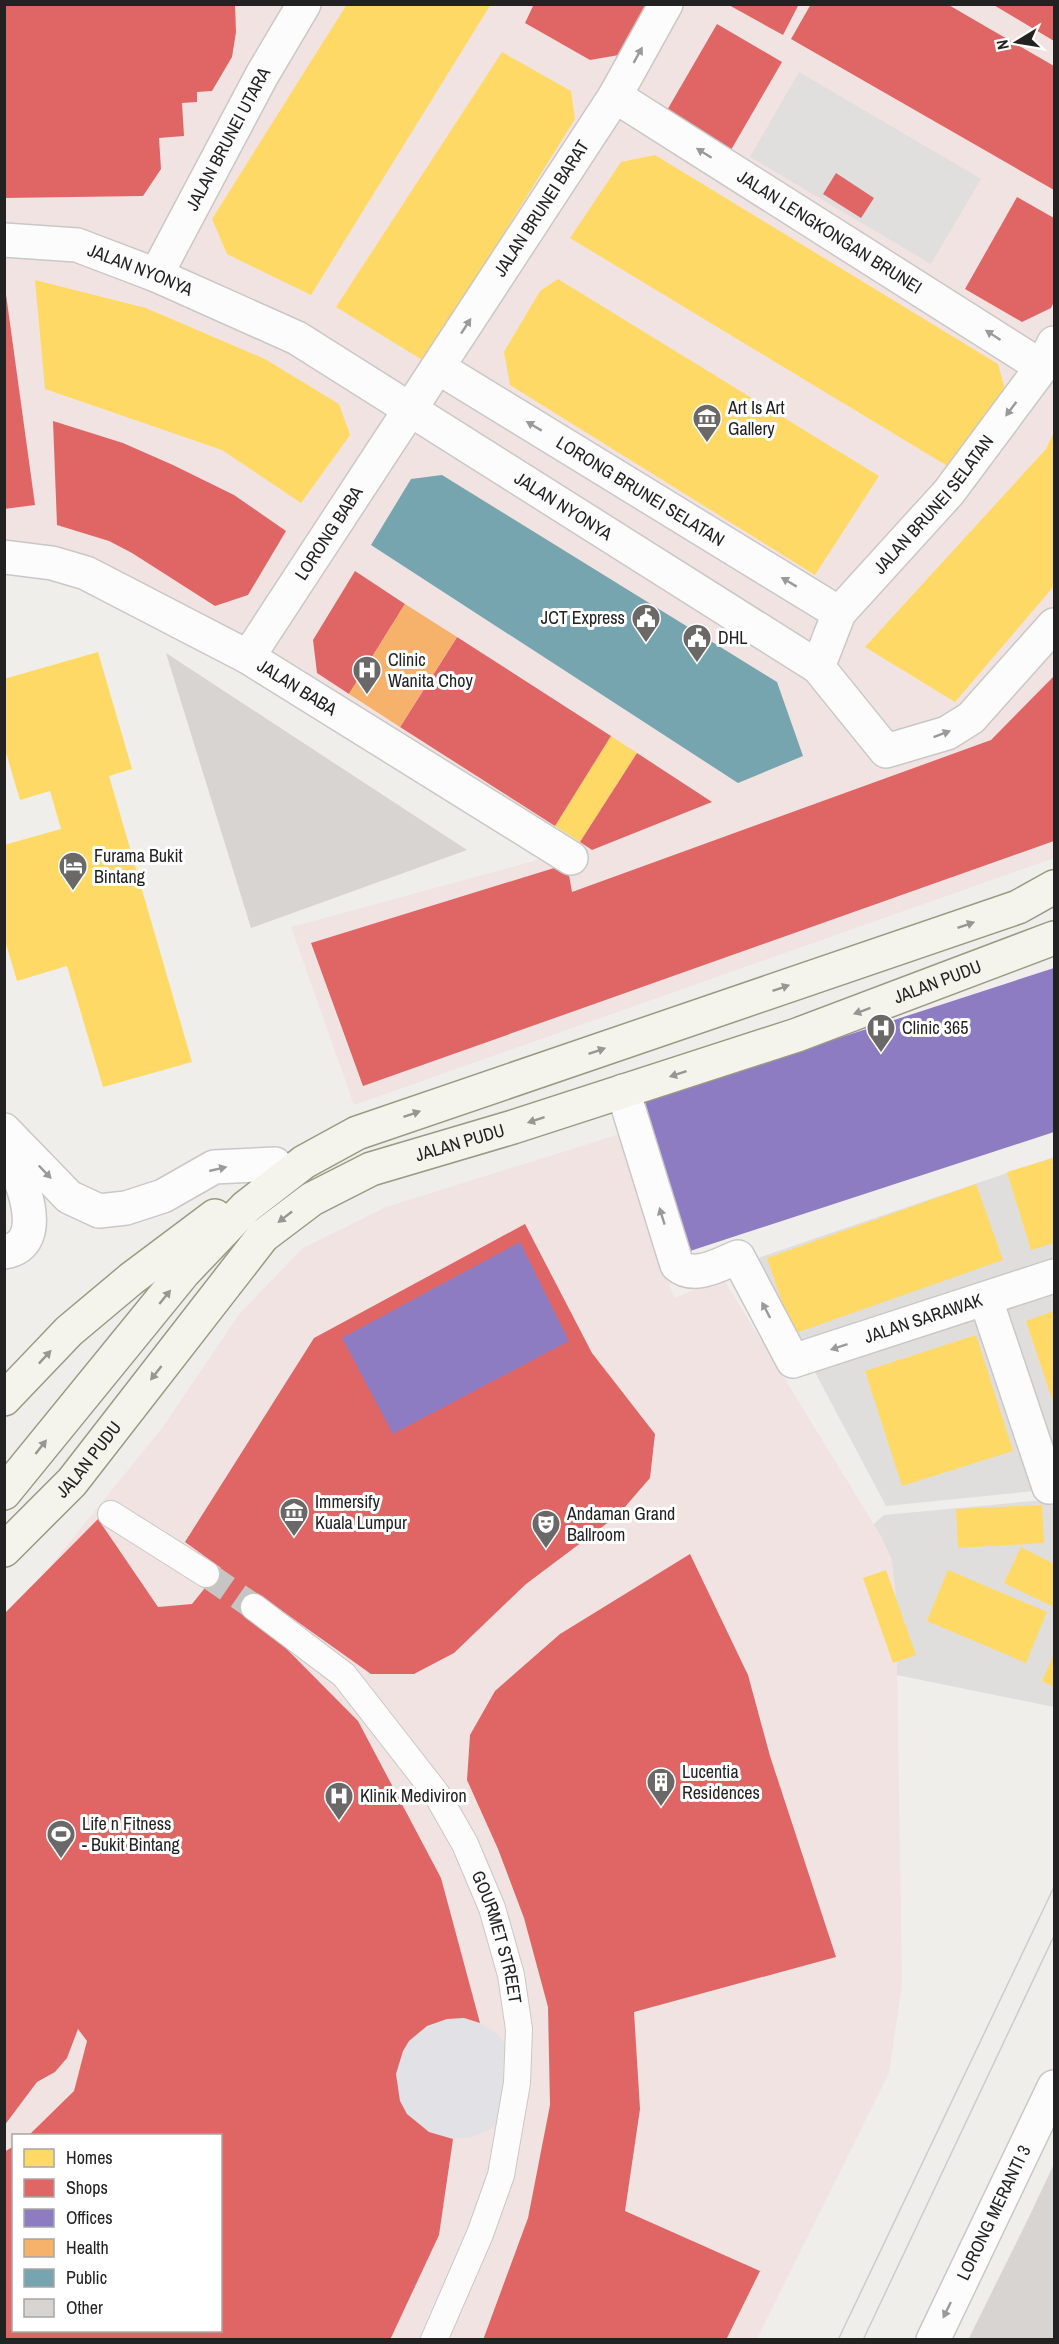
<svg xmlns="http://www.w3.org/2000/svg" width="1059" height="2344" viewBox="0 0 1059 2344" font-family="'Archivo Narrow',sans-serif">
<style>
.residential{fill:#dfdedc}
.commercial{fill:#f1e3e1;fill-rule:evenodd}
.parking{fill:#e0dfde}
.plaza{fill:#e2e1e5}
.homes{fill:#ffd966}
.shops{fill:#e06666}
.offices{fill:#8e7cc3}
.health{fill:#f6b26b}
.public{fill:#76a5af}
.building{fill:#d7d4d2}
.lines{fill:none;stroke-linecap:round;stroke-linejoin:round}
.pedestrian-tunnel{stroke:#c7c5c3;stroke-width:26;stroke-dasharray:26 13;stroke-linecap:butt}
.pedestrian-casing{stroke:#c9c8c7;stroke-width:28}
.minor-casing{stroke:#c9c8c7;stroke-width:36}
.tertiary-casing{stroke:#c9c8c7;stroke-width:36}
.secondary-casing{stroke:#999a82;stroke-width:36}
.pedestrian{stroke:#fdfcfc;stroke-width:26}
.minor{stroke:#fdfcfc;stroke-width:33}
.tertiary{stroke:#fdfcfc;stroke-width:33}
.secondary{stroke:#f4f4ed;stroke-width:33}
.tram{stroke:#ccc;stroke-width:1.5}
.oneway{fill:#9a9a9a}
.oneway2{fill:#969692}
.labels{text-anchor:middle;stroke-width:6;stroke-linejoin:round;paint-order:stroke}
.street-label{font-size:18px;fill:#222;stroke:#fff}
.poi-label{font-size:18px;fill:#222;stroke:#fff;text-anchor:start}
</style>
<rect width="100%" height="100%" fill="#f0eeeb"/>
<g class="residential">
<path d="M 1054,1157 L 1054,1489 L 886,1506 L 755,1259 Z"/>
<path d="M 1054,1499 L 1054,1707 L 887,1673 L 852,1543 L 884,1515 Z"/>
</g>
<g class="commercial">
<path d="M 4,5 L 1054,5 L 1054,858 L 354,1105 L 291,927 L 574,850 L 5,545 Z"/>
<path d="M 620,1134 L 674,1298 L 723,1278 L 881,1536 L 892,1560 L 896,1597 L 902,1985 L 889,2073 L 757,2339 L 5,2340 L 5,1622 L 162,1428 L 240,1313 L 303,1248 L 386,1207 ZM 14,2136 L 220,2136 L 220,2330 L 14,2330 Z"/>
</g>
<path class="parking" d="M 799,72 L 981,179 L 931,264 L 750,157 Z"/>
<path class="plaza" d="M 464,2018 L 480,2023 L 496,2033 L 508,2047 L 503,2117 L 489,2130 L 472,2137 L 453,2139 L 429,2132 L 407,2114 L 400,2101 L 396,2074 L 403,2051 L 409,2041 L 427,2026 L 447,2019 Z"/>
<g class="homes">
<path d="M 347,4 L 491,4 L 311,295 L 227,254 L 212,219 Z"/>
<path d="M 502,52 L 571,91 L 575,119 L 424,361 L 336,307 Z"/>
<path d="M 655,155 L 998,364 L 1006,393 L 954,470 L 570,238 L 621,162 Z"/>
<path d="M 558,279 L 879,476 L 815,575 L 510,385 L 504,352 L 540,291 Z"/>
<path d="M 35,280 L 146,308 L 265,359 L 339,404 L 350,435 L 301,503 L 222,450 L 45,389 Z"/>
<path d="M 1054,432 L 1054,586 L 955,702 L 865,647 L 1046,449 Z"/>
<path d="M 98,652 L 132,769 L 109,776 L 192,1062 L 103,1087 L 67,966 L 17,981 L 4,937 L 4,845 L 61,829 L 50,791 L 20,800 L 4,746 L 4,679 Z"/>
<path d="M 611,736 L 637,753 L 580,842 L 555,826 Z"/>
<path d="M 1054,1158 L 1054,1243 L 1031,1250 L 1007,1172 Z"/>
<path d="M 976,1184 L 1003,1260 L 793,1334 L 767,1258 Z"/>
<path d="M 1054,1311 L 1054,1405 L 1026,1321 Z"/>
<path d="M 976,1335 L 1013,1451 L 902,1486 L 865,1371 Z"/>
<path d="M 1042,1505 L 1044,1543 L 958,1548 L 956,1509 Z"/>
<path d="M 1021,1547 L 1054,1564 L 1054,1607 L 1004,1583 Z"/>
<path d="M 886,1570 L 916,1655 L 893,1663 L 863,1578 Z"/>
<path d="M 948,1570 L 1047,1612 L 1026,1663 L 927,1621 Z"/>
<path d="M 694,1619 L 805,1922 L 626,1992 L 517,1692 Z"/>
<path d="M 1054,1654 L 1054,1687 L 1042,1681 Z"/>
<path d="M 595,2218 L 738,2286 L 712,2340 L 540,2340 Z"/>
</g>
<g class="shops">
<path d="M 4,4 L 235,4 L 236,32 L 232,57 L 212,91 L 197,92 L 197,102 L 182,103 L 184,136 L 159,138 L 161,169 L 143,196 L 4,198 Z"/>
<path d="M 534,4 L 647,4 L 619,55 L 590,60 L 525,23 Z"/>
<path d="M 727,4 L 799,4 L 783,35 Z"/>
<path d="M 811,4 L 947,4 L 1054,66 L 1054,190 L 791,39 Z"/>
<path d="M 992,4 L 1054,4 L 1054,41 Z"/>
<path d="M 717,24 L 782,62 L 731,150 L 666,112 Z"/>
<path d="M 836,173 L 874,198 L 861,218 L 823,194 Z"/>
<path d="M 1017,197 L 1054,218 L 1054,302 L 1051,308 L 1022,322 L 965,289 Z"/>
<path d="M 4,280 L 35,505 L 4,509 Z"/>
<path d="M 53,421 L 123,443 L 173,465 L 234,495 L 286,531 L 248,595 L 215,606 L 132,553 L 109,541 L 57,525 Z"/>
<path d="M 355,571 L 405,604 L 349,694 L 317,673 L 313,640 Z"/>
<path d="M 457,637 L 611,736 L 555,826 L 400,727 Z"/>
<path d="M 1054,676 L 1054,841 L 363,1086 L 311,943 L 567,864 L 572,892 L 991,740 Z"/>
<path d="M 637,753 L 712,802 L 592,850 L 580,842 Z"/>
<path d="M 525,1224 L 592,1353 L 655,1434 L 650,1478 L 618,1515 L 526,1584 L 454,1653 L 414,1674 L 371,1674 L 257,1593 L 246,1608 L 358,1721 L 441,1878 L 480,2023 L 464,2018 L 447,2019 L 427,2026 L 409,2041 L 403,2051 L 396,2074 L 400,2101 L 407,2114 L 429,2132 L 453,2139 L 439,2235 L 390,2340 L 4,2340 L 4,2152 L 14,2146 L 14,2331 L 220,2331 L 220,2136 L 28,2136 L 74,2091 L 87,2041 L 78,2029 L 67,2058 L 55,2072 L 37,2082 L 4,2126 L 4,1614 L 98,1519 L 158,1607 L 192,1604 L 221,1568 L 185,1542 L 314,1338 Z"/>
<path d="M 690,1554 L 748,1675 L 770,1756 L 836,1957 L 634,2012 L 640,2109 L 625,2211 L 760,2271 L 726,2340 L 483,2340 L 528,2218 L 550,2105 L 548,2007 L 524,1918 L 498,1849 L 467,1780 L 470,1735 L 495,1691 L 560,1634 Z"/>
</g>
<g class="offices">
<path d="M 1054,968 L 1054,1132 L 687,1252 L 639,1103 Z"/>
<path d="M 520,1242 L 569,1341 L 393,1434 L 342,1338 Z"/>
</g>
<path class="health" d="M 405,604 L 457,637 L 400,727 L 349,694 Z"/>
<path class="public" d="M 442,475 L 777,682 L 803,756 L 738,783 L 371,545 L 411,479 Z"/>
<g class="building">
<path d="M 166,653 L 467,850 L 251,928 Z"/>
<path d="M 1054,2164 L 1054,2340 L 968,2340 L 1028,2219 Z"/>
</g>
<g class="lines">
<path class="pedestrian-tunnel" d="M 206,1574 L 254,1607"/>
<g class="pedestrian-casing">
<g id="pedestrian">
<path d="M 111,1514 L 206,1574"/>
<path id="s1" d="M 254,1607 L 344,1675 L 436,1793 L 465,1844 L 492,1908 L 511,1975 L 519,2029 L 517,2083 L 501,2175 L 480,2234 L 434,2340"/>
</g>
</g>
<g class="minor-casing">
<g id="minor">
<path id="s2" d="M 615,96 L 1042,367"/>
<path id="s3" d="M 4,240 L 77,245 L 156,275 L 297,338 L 818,667 L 886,751 L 947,733 L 971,718 L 1054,625"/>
<path id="s4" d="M 156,275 L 262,75 L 304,4"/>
<path id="s5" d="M 439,368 L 839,613"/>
<path id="s6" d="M 4,557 L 52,563 L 86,573 L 248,657 L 571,858"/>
<path id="s7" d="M 248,657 L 615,96 L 666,4"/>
<path id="s8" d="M 818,667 L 839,613 L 949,492 L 1042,367 L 1054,343"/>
<path id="s9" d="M 623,1091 L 677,1265 C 694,1280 720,1264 738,1257 L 793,1361 L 1054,1276"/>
<path d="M 986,1300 L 1049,1487"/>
<path id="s10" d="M 933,2340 L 1054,2087"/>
</g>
</g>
<g class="tertiary-casing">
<g id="tertiary">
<path d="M 4,1130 L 69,1197 L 99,1211 L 126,1208 L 163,1196 L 214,1167 L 275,1164"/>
<path d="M 4,1141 C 17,1169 54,1244 4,1252"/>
</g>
</g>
<g class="secondary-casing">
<g id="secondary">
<path d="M 4,1399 L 69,1331 L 131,1279 L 215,1216"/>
<path d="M 4,1493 L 184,1272 L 246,1207 L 304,1162 L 357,1133 L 1018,907 L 1054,887"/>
<path id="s11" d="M 4,1550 L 72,1482 L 263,1236 L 312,1199 L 371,1169 L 513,1127 L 797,1035 L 1054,938"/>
</g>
</g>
<use href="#pedestrian" class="pedestrian"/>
<use href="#minor" class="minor"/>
<use href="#tertiary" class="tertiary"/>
<use href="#secondary" class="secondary"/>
<g class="tram">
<path d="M 838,2340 L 1054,1887"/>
<path d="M 863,2340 L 1054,1936"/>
</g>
</g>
<defs><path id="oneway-solid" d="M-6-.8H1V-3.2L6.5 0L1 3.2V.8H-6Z" transform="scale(1.5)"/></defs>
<g class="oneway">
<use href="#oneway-solid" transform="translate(638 55) rotate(-61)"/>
<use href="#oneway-solid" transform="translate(704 153) rotate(-148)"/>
<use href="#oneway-solid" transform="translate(466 326) rotate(-57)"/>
<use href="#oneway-solid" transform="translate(993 335) rotate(-147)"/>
<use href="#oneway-solid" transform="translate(1011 409) rotate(127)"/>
<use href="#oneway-solid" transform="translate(534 426) rotate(-149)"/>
<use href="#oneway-solid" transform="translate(789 582) rotate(-149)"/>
<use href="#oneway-solid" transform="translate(942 734) rotate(-21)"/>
<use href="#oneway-solid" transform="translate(218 1169) rotate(-13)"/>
<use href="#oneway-solid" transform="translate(45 1172) rotate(46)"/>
<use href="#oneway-solid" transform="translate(662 1216) rotate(-107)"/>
<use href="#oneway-solid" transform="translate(766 1310) rotate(-118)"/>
<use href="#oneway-solid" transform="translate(839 1347) rotate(162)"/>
<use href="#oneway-solid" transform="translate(947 2310) rotate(116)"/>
</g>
<g class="oneway2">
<use href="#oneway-solid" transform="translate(966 925) rotate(-19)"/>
<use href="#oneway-solid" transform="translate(781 988) rotate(-19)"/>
<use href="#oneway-solid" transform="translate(862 1011) rotate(160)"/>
<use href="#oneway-solid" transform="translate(597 1051) rotate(-19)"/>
<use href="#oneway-solid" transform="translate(678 1074) rotate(162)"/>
<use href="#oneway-solid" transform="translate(412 1114) rotate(-19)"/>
<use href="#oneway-solid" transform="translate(536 1120) rotate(162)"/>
<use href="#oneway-solid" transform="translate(285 1217) rotate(142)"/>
<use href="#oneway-solid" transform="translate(165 1297) rotate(-51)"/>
<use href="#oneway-solid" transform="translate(45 1357) rotate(-47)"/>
<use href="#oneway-solid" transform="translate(156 1373) rotate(128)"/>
<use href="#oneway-solid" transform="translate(41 1447) rotate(-52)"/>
</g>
<defs>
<g id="museum-pin" transform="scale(1.5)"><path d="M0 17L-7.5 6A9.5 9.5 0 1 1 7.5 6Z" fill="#6a6968" stroke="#fff"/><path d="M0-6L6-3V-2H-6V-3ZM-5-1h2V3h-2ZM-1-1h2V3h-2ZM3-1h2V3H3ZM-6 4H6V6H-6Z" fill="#fff"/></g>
<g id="civic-pin" transform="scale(1.5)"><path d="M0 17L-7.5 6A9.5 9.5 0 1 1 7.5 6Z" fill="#6a6968" stroke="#fff"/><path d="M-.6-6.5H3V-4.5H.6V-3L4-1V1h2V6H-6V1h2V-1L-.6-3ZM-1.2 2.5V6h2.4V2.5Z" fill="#fff"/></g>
<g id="hospital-pin" transform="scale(1.5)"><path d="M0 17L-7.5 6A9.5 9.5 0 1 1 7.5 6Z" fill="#6a6968" stroke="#fff"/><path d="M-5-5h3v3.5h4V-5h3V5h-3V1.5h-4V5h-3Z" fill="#fff"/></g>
<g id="hotel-pin" transform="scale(1.5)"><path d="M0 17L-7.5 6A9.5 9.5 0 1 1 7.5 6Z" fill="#6a6968" stroke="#fff"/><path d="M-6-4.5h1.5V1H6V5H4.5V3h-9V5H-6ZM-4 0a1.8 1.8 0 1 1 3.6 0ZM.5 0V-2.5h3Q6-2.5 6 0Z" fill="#fff"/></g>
<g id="theatre-pin" transform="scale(1.5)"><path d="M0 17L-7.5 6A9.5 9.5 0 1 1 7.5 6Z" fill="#6a6968" stroke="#fff"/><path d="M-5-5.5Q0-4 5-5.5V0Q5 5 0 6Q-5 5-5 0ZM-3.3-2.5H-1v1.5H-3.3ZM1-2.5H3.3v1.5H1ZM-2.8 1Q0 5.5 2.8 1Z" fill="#fff"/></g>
<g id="building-pin" transform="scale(1.5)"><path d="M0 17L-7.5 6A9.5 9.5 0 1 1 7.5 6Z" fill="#6a6968" stroke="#fff"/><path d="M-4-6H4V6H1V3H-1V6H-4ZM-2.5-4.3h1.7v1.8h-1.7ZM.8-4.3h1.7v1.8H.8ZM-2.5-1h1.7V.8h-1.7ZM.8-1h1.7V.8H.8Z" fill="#fff"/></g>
<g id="stadium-pin" transform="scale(1.5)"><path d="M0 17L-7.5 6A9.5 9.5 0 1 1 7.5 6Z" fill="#6a6968" stroke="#fff"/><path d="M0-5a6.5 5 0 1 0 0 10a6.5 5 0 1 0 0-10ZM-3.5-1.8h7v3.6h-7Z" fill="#fff"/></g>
</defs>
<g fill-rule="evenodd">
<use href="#museum-pin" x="707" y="418"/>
<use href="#civic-pin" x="646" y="618"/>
<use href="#civic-pin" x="697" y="638"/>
<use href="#hospital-pin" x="367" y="670"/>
<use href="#hotel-pin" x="73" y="866"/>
<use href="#hospital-pin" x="881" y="1028"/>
<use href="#museum-pin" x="294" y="1512"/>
<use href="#theatre-pin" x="546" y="1524"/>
<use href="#building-pin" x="661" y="1782"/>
<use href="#hospital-pin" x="339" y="1796"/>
<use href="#stadium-pin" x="61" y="1834"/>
</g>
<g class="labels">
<g class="street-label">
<text dy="6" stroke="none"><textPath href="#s4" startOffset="154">JALAN BRUNEI UTARA</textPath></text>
<text dy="6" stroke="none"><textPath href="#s7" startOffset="536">JALAN BRUNEI BARAT</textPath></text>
<text dy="6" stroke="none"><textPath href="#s2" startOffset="254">JALAN LENGKONGAN BRUNEI</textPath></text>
<text dy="6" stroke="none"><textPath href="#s3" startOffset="141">JALAN NYONYA</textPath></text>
<text dy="6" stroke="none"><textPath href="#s5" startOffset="236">LORONG BRUNEI SELATAN</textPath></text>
<text dy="6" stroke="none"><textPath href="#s8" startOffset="202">JALAN BRUNEI SELATAN</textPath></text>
<text dy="6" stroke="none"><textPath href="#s3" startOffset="627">JALAN NYONYA</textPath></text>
<text dy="6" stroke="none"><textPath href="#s7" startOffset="148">LORONG BABA</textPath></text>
<text dy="6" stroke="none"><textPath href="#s6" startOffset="324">JALAN BABA</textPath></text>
<text dy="6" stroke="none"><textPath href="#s11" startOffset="1132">JALAN PUDU</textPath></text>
<text dy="6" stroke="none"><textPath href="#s11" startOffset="628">JALAN PUDU</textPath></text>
<text dy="6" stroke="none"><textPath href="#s9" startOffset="502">JALAN SARAWAK</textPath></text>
<text dy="6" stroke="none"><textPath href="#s11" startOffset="124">JALAN PUDU</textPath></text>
<text dy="6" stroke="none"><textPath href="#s1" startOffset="420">GOURMET STREET</textPath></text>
<text dy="6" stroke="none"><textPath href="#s10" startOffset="141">LORONG MERANTI 3</textPath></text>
</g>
<g class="poi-label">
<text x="728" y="414">Art Is Art<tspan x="728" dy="21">Gallery</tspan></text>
<text x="625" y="624" text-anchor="end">JCT Express</text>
<text x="718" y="644">DHL</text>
<text x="388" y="666">Clinic<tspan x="388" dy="21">Wanita Choy</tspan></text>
<text x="94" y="862">Furama Bukit<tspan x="94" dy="21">Bintang</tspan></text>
<text x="902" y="1034">Clinic 365</text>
<text x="315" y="1508">Immersify<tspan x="315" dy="21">Kuala Lumpur</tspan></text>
<text x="567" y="1520">Andaman Grand<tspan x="567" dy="21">Ballroom</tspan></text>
<text x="682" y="1778">Lucentia<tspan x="682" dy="21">Residences</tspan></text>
<text x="360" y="1802">Klinik Mediviron</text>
<text x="82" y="1830">Life n Fitness<tspan x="82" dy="21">- Bukit Bintang</tspan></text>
</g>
</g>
<rect width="1059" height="2344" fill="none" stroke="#222222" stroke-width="12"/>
<rect x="12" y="2134" width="210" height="198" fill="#ffffff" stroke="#a7a7a7" stroke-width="1.5"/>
<rect x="24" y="2149" width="30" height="18" fill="#ffd966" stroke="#a7a7a7" stroke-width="1.5"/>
<text x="66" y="2164" font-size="18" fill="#222222">Homes</text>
<rect x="24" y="2179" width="30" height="18" fill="#e06666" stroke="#a7a7a7" stroke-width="1.5"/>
<text x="66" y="2194" font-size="18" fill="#222222">Shops</text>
<rect x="24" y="2209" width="30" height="18" fill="#8e7cc3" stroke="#a7a7a7" stroke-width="1.5"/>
<text x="66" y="2224" font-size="18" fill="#222222">Offices</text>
<rect x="24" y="2239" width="30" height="18" fill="#f6b26b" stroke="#a7a7a7" stroke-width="1.5"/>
<text x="66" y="2254" font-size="18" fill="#222222">Health</text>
<rect x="24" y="2269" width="30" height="18" fill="#76a5af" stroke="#a7a7a7" stroke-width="1.5"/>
<text x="66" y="2284" font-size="18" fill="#222222">Public</text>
<rect x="24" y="2299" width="30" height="18" fill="#d7d4d2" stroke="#a7a7a7" stroke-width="1.5"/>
<text x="66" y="2314" font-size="18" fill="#222222">Other</text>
<g transform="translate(1017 42) rotate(259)" stroke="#ffffff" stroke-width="4.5" paint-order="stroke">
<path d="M0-4.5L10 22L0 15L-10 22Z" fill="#222222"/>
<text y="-9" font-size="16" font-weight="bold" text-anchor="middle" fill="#222222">N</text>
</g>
</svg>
